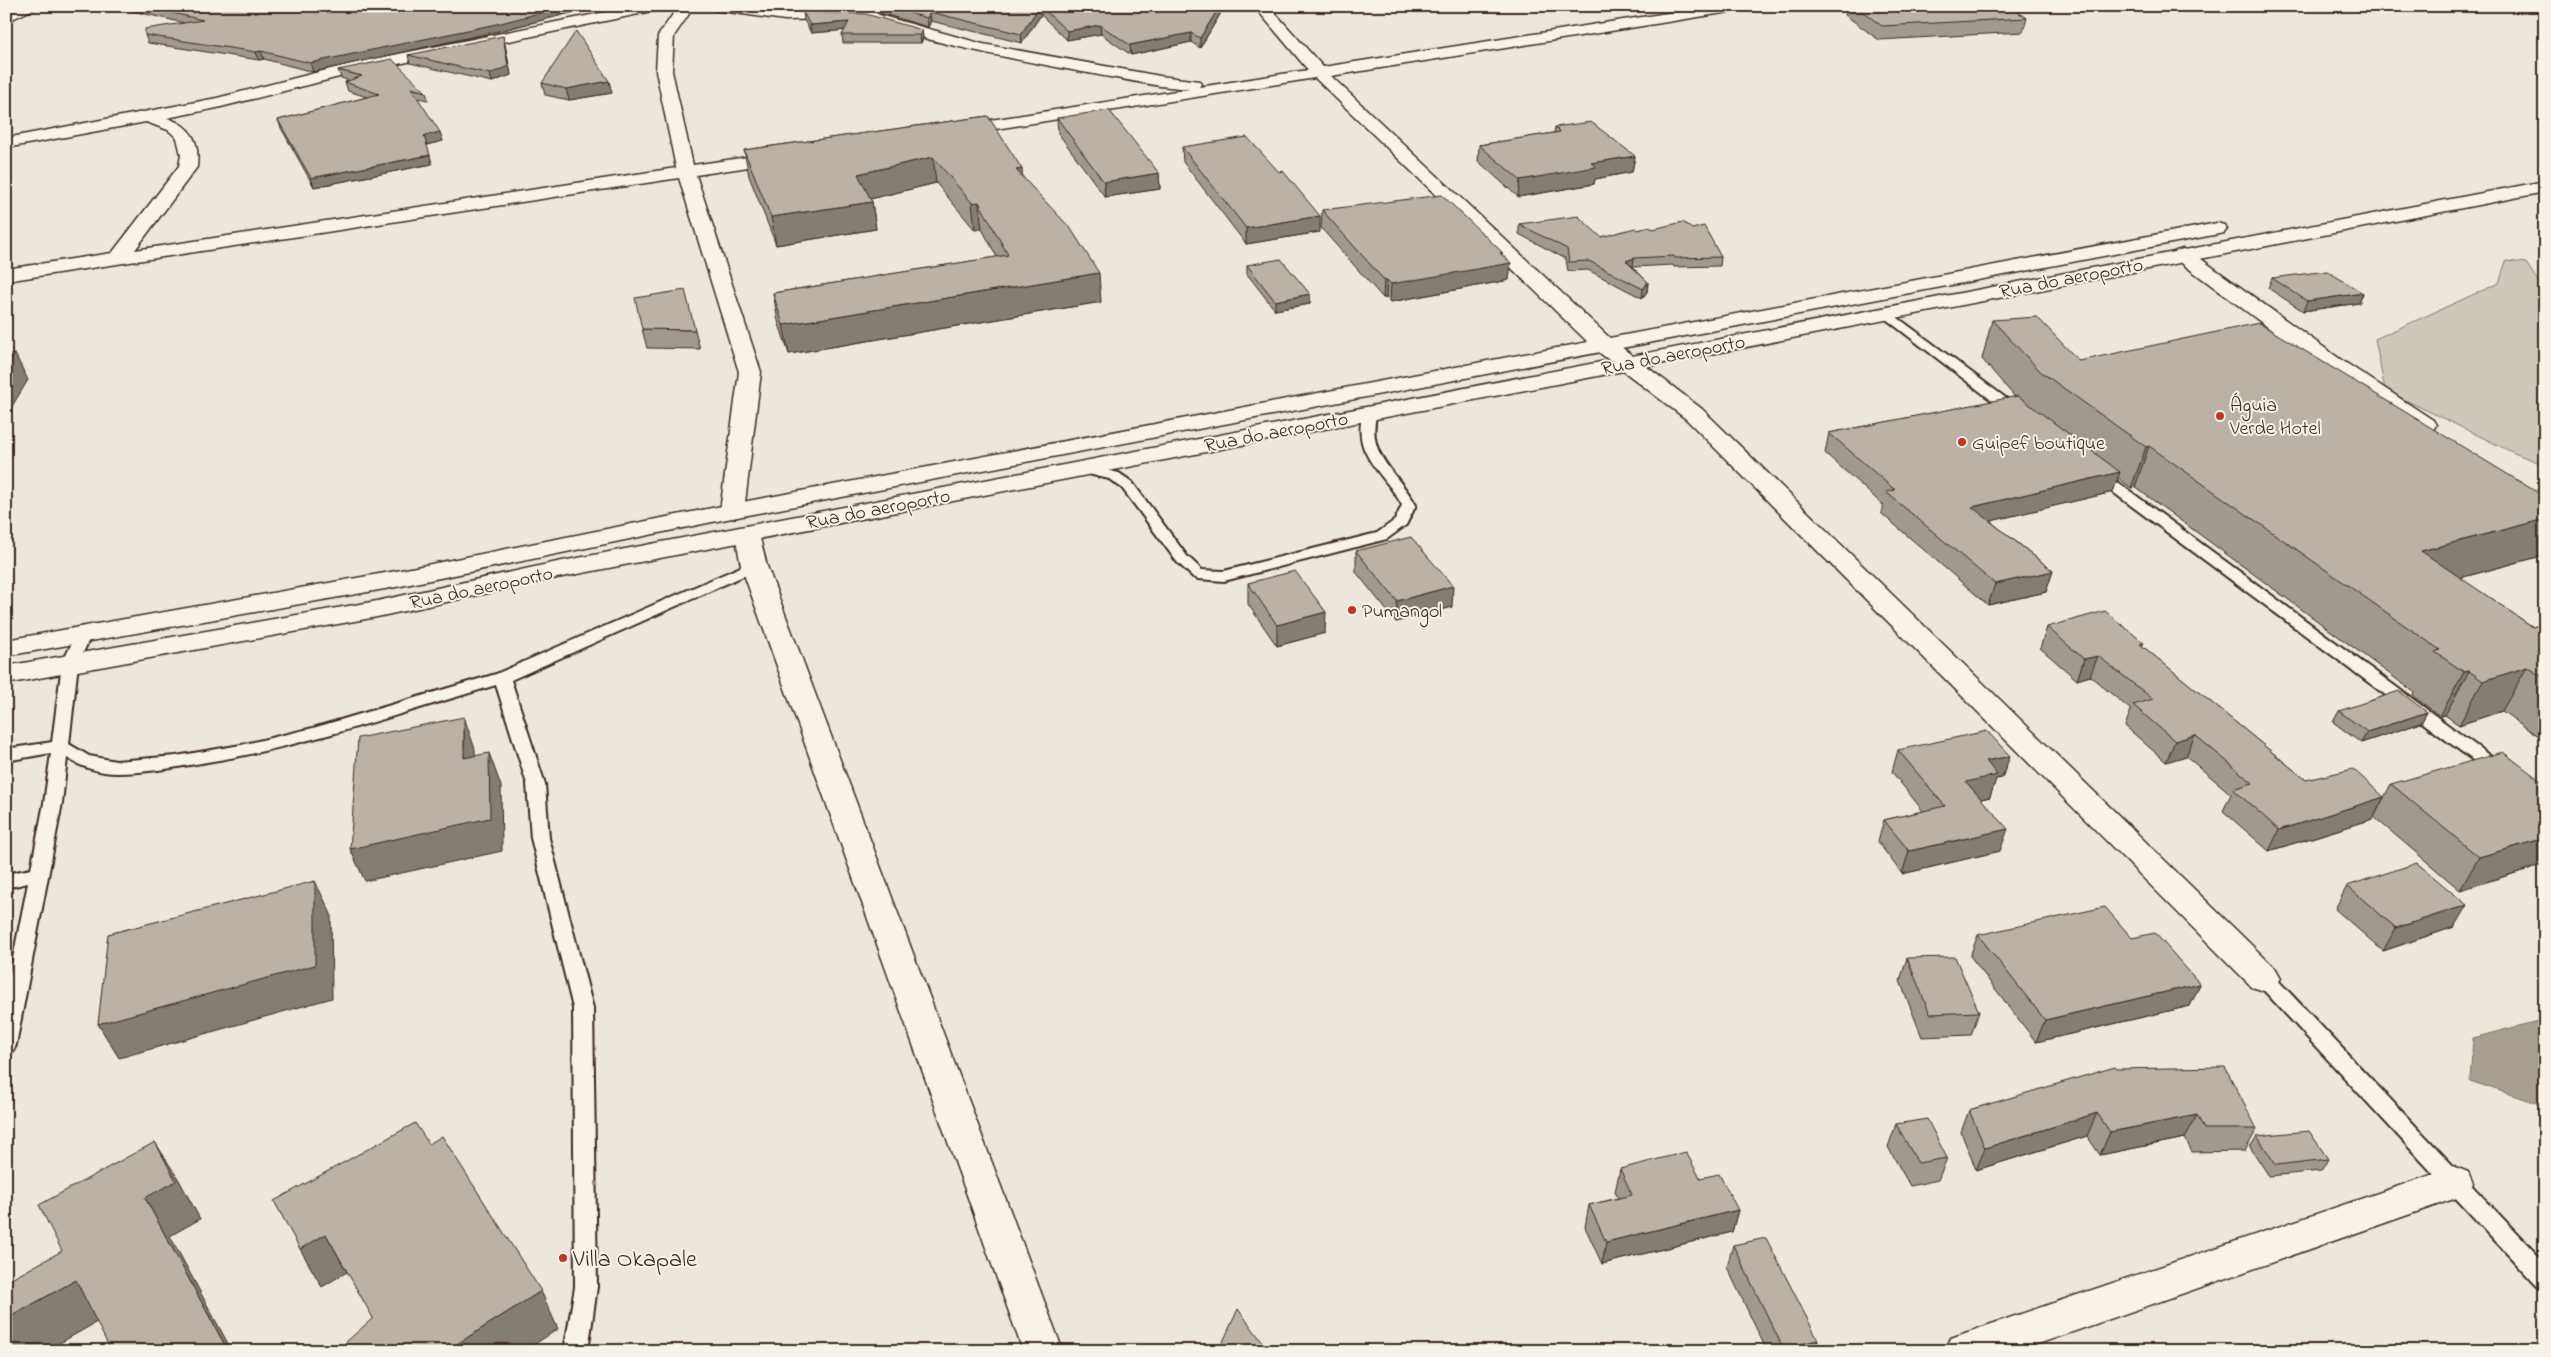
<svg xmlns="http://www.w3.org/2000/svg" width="2551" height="1357" viewBox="0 0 2551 1357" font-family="'Indie Flower',sans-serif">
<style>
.green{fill:#cec8bc;stroke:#84796d}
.water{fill:#a89f93;stroke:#7c7064}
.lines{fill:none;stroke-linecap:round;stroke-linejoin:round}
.service-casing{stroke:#3b2a1e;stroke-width:4}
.minor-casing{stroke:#3b2a1e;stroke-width:3}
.secondary-casing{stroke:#3b2a1e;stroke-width:3}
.service{fill:#f7f3e8;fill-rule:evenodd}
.minor{fill:#f7f3e8;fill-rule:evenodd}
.secondary{fill:#f7f3e8;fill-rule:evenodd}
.wall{fill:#a09990;stroke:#3b2a1e}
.shaded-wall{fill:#827d75;stroke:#3b2a1e}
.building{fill:#bab2a7;stroke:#3b2a1e}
.poi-dot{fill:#c8321e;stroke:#f7f3e8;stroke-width:2}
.labels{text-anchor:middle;stroke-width:4;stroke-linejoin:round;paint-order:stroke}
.street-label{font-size:20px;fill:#3b2a1e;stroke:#f7f3e8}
.poi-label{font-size:20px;fill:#3b2a1e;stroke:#f7f3e8;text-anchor:start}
.near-poi-label{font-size:24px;fill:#3b2a1e;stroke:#f7f3e8;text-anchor:start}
</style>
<rect width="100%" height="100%" fill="#ece7dc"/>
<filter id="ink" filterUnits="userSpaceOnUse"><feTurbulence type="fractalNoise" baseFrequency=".02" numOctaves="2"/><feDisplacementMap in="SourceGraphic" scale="10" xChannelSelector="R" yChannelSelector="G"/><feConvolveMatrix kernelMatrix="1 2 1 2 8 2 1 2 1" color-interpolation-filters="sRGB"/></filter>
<g filter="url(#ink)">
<path class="green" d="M 2506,261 L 2526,263 L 2545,292 L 2545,465 L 2514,453 L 2385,390 L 2375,339 L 2499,283 Z"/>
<path class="water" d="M 2545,1019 L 2545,1106 L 2470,1081 L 2473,1038 Z"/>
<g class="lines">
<g class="service-casing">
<g id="service">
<path d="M 1886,309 L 2022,410 L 2024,413 L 2022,416 L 2012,416 L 1882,316 L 1880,313 L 1882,310 Z"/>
<path d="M 1370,409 L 1377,413 C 1365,455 1397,471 1416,505 L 1406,525 L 1387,539 L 1224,581 L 1198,579 L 1193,577 L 1177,562 L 1122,488 L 1109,479 L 1076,471 L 1074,468 L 1081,464 L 1119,473 L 1132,482 L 1187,556 L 1202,570 L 1224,571 L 1377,533 L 1395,520 L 1402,505 C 1384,472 1351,455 1363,413 Z"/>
<path d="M 2099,471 L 2104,472 L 2505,767 L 2508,771 L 2505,775 L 2493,775 L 2094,478 L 2092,475 L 2094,472 Z"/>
<path d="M 754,561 L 759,563 L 762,566 L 759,569 L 511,680 L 545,784 L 549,838 L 593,1008 L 597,1287 L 588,1351 L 564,1351 L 575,1287 L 573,1008 L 531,838 L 527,784 L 496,685 C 401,713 306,746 207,762 C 178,767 147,773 117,773 C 100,773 81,767 67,758 L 62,803 L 16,1045 L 13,1051 L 6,1053 L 6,993 L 28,883 L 6,888 L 6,874 L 31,869 L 44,803 L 51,753 L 6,761 L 6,749 L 52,742 L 62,664 L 78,630 L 90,630 L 92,633 L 78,664 L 69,744 L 89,756 L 116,761 L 176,756 L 241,745 L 313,728 L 496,674 Z"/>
<path d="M 2264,971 L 2271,973 L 2545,1263 L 2545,1289 L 2537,1286 L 2257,983 L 2254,978 L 2257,973 Z"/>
</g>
</g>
<g class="minor-casing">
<g id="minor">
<path d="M 20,6 L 40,6 L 6,22 L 6,12 Z"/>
<path d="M 635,6 L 665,6 L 658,10 L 355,73 L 217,108 L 167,118 C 192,126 200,142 197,167 L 135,250 L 676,168 L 656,71 L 658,36 L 673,14 L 671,6 L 686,6 L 689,14 L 674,36 L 672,71 L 693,165 L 782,152 L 788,153 L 791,157 L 788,161 L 782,162 L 696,175 L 761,372 L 744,511 L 741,516 L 732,518 L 723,516 L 720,511 L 739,372 L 679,178 L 6,281 L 6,269 L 112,253 L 179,166 L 181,155 L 177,138 L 168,130 L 146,122 L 6,148 L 6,138 L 217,98 L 354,63 Z"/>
<path d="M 707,6 L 752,6 L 785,10 L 840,9 L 848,14 L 840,19 L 785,20 L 714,10 Z"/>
<path d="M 848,6 L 866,6 L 879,15 L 983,44 L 1160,76 L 1199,81 L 1201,84 L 1199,87 L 1308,70 L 1254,6 L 1269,6 L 1323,67 L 1712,6 L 1749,6 L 1742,10 L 1331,76 L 1612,340 L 1702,409 L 2276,969 L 2281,978 L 2276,987 L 2264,991 L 2252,987 L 1686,419 L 1596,350 L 1315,78 L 958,135 L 952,134 L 949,130 L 952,126 L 1189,89 L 1160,86 C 1109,76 872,39 848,6 Z"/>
<path d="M 2183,249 L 2190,251 L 2340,359 L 2433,420 L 2436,425 L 2433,430 L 2425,432 L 2417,430 L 2324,369 L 2176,259 L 2173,255 L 2176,251 Z"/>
<path d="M 747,527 L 756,529 L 759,534 L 767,566 L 1063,1351 L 1023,1351 L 741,566 L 735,534 L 738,529 Z"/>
<path d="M 2455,1167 L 2468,1172 L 2473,1183 L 2468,1194 L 2018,1351 L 1945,1351 L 1951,1338 L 1965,1333 Z"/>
</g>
</g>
<g class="secondary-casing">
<g id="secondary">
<path d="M 2545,181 L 2545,192 L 557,578 L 377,617 L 6,684 L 6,666 L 377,601 L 557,562 Z"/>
<path d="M 2217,223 L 2224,225 L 2227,229 L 2224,233 L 732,518 L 396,587 L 6,656 L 6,640 L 396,571 L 732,504 Z"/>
</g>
</g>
<use href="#service" class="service"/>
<use href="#minor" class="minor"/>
<use href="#secondary" class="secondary"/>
</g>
<g class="wall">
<path d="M 131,6 L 598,6 L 503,30 L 313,72 L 264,59 L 259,60 L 148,43 L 145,35 L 184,23 L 133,11 Z"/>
<path d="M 796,6 L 848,6 L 847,8 Z"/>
<path d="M 869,6 L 1225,6 L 1200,48 L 1191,42 L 1131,55 L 1101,34 L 1067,40 L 1041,15 L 1022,43 L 931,21 L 928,27 L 880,13 Z"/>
<path d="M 1847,6 L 2009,6 L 2027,18 L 2023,32 L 1879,40 L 1845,15 Z"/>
<path d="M 803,12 L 922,30 L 923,38 L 921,43 L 843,43 L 842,35 L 845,30 L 811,33 L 804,20 Z"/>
<path d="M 505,44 L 511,75 L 492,82 L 410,63 L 408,55 Z"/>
<path d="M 338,70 L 426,92 L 428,100 L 417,98 L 443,141 L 426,145 L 432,164 L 314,187 L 281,128 L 278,120 L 367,97 L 348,91 L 345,82 L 350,81 L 341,78 Z"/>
<path d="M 542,83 L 612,93 L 569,100 L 545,95 Z"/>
<path d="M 988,116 L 1023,177 L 1101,302 L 789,354 L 778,321 L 773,293 L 997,257 L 982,229 L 975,230 L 936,183 L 870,199 L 872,202 L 876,229 L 776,245 L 749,176 L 744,150 Z"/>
<path d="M 1057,118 L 1159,173 L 1160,189 L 1105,197 L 1058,133 Z"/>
<path d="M 1555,127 L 1635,156 L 1632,172 L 1595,179 L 1594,184 L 1518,197 L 1478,161 L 1479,145 L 1554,133 Z"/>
<path d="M 1182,147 L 1320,232 L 1246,244 L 1183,162 Z"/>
<path d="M 1322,210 L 1502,252 L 1502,254 L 1509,280 L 1390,302 L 1386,298 L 1383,298 L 1321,228 Z"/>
<path d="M 1519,224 L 1601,237 L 1638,230 L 1653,229 L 1721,257 L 1720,266 L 1674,267 L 1673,265 L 1633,267 L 1648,282 L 1647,292 L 1642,298 L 1588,270 L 1568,271 L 1566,259 L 1519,234 Z"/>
<path d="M 1247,265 L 1310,294 L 1310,304 L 1275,310 L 1247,274 Z"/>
<path d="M 2272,278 L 2363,293 L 2359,303 L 2303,311 L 2268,288 Z"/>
<path d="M 1992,320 L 2079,361 L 2545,497 L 2545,555 L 2460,578 L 2533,627 L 2545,623 L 2545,741 L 2502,711 L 2459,725 L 2445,715 L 2440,716 L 2413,696 L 2414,692 L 2135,487 L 2131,488 L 2118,478 L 2113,492 L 1990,521 L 2053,571 L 2046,592 L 1988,605 L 1881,513 L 1883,505 L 1825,453 L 1829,433 L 2015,397 L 1982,359 Z"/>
<path d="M 642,329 L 695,330 L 700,349 L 647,348 Z"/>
<path d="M 1356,551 L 1452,607 L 1396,622 L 1356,572 Z"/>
<path d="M 1248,583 L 1325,633 L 1277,646 L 1248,604 Z"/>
<path d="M 2047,627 L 2144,643 L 2142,646 L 2306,780 L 2373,819 L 2269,851 L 2223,811 L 2231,794 L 2186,756 L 2166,762 L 2125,726 L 2131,710 L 2090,676 L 2077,680 L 2040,648 Z"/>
<path d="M 2339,711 L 2427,712 L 2421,723 L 2361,743 L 2333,722 Z"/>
<path d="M 1898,750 L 2002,778 L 1996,779 L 1990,797 L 1981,799 L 2000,851 L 1902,874 L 1878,842 L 1884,820 L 1923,811 L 1892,772 Z"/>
<path d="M 2391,784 L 2545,784 L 2545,864 L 2460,890 L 2374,817 Z"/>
<path d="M 2347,886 L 2454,927 L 2383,951 L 2335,909 Z"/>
<path d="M 1978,935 L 2132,938 L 2200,984 L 2190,1006 L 2036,1042 L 1970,956 Z"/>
<path d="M 1907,958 L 1979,1012 L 1971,1035 L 1922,1037 L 1900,981 Z"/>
<path d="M 2117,1069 L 2257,1129 L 2245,1151 L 2192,1152 L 2185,1138 L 2100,1155 L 2087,1136 L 1976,1170 L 1961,1132 L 1969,1110 Z"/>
<path d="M 1896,1124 L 1947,1158 L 1938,1180 L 1910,1186 L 1888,1147 Z"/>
<path d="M 2257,1136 L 2328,1159 L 2321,1171 L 2269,1176 L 2250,1147 Z"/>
<path d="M 1620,1169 L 1700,1178 L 1738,1210 L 1732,1232 L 1602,1264 L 1585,1227 L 1589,1205 L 1618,1198 L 1615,1192 Z"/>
<path d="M 1733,1245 L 1818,1340 L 1814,1351 L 1767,1351 L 1727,1267 Z"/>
<path d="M 1222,1344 L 1269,1351 L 1222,1351 Z"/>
</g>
<g class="shaded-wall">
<path d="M 566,6 L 598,6 L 503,30 L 313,72 L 310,63 Z"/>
<path d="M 1040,6 L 1041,15 L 1022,43 L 1021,34 Z"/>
<path d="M 1220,6 L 1225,6 L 1200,48 L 1200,38 Z"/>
<path d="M 930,12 L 931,21 L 928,27 L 927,18 Z"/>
<path d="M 849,22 L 850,30 L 811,33 L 810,25 Z"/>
<path d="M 1100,25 L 1101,34 L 1067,40 L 1067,31 Z"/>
<path d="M 922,30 L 923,38 L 921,43 L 920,35 Z"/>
<path d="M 1191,33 L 1191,42 L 1131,55 L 1130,45 Z"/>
<path d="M 503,36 L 511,75 L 492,82 L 490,74 Z"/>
<path d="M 261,51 L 264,59 L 259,60 L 256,52 Z"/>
<path d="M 609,81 L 612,93 L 569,100 L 566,89 Z"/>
<path d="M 440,132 L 443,141 L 426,145 L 424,136 Z"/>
<path d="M 430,155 L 432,164 L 314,187 L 311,178 Z"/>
<path d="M 1635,156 L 1632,172 L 1595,179 L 1594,184 L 1518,197 L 1520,180 L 1591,163 Z"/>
<path d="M 933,157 L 936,183 L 862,201 L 858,174 Z"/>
<path d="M 1022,169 L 1024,195 L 1016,170 Z"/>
<path d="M 1159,173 L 1160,189 L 1105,197 L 1104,182 Z"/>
<path d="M 872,202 L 876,229 L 776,245 L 771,217 Z"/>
<path d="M 979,202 L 982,229 L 975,230 L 972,203 Z"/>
<path d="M 1320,216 L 1320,232 L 1246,244 L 1246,228 Z"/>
<path d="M 1502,252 L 1501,264 L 1511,263 L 1509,280 L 1390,302 L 1391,284 Z"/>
<path d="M 1634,258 L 1633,267 L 1626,261 Z"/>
<path d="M 1099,273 L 1101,302 L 789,354 L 783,325 Z"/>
<path d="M 1384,280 L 1387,280 L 1386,298 L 1383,298 Z"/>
<path d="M 1648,282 L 1647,292 L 1642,298 L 1643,289 Z"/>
<path d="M 2363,293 L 2359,303 L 2303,311 L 2307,301 Z"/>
<path d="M 1310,294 L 1310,304 L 1275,310 L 1275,301 Z"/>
<path d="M 15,354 L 28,380 L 6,416 L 6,368 Z"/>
<path d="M 2149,446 L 2135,487 L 2131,488 L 2146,447 Z"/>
<path d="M 2120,472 L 2113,492 L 1966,527 L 1972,507 Z"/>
<path d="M 2545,519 L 2545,555 L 2400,594 L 2421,551 Z"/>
<path d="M 2053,571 L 2046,592 L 1988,605 L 1995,584 Z"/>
<path d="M 1453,586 L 1452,607 L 1396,622 L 1397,601 Z"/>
<path d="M 1326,612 L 1325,633 L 1277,646 L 1277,625 Z"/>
<path d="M 2098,656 L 2090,676 L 2077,680 L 2084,659 Z"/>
<path d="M 2527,667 L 2502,711 L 2459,725 L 2483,681 Z"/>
<path d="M 2469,671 L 2445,715 L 2440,716 L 2464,672 Z"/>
<path d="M 2427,712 L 2421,723 L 2361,743 L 2367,732 Z"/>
<path d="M 464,717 L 475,749 L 476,791 L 464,758 Z"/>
<path d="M 2195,735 L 2186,756 L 2166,762 L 2175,741 Z"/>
<path d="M 489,753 L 501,786 L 502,851 L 365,881 L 350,849 Z"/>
<path d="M 2010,756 L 2002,778 L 1996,779 L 1990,797 L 1959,804 L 1966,782 L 1986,761 Z"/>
<path d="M 2384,797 L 2373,819 L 2269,851 L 2279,830 Z"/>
<path d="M 2008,829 L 2000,851 L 1902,874 L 1909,851 Z"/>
<path d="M 2545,838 L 2545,864 L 2460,890 L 2479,857 Z"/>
<path d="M 315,881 L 331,914 L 332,998 L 119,1058 L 98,1024 Z"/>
<path d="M 2467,905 L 2454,927 L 2383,951 L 2396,928 Z"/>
<path d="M 2200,984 L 2190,1006 L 2036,1042 L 2045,1020 Z"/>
<path d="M 2097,1113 L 2087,1136 L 1976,1170 L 1985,1148 Z"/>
<path d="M 2197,1115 L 2185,1138 L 2100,1155 L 2110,1132 Z"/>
<path d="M 155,1142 L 179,1180 L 200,1219 L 170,1236 L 232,1351 L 228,1351 L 145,1198 Z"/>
<path d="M 1738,1210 L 1732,1232 L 1602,1264 L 1606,1242 Z"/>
<path d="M 326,1234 L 347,1272 L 322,1287 L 300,1249 Z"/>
<path d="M 76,1280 L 104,1318 L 46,1351 L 6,1351 L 6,1319 Z"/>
<path d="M 541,1291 L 558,1329 L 524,1351 L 446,1351 Z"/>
<path d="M 1818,1340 L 1814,1351 L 1782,1351 L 1783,1348 Z"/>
</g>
<g class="building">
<path d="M 142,6 L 566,6 L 501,23 L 310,63 L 261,51 L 256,52 L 145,35 L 145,29 L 203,20 Z"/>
<path d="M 886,6 L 1220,6 L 1200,38 L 1191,33 L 1130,45 L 1100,25 L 1067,31 L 1040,6 L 1021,34 L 930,12 L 927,18 Z"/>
<path d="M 1855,6 L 2009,6 L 2027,18 L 1882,26 Z"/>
<path d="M 803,12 L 866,14 L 922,30 L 920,35 L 842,35 L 849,22 L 810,25 Z"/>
<path d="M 576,31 L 609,81 L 566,89 L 542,83 Z"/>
<path d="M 503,36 L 508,66 L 490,74 L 408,55 Z"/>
<path d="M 392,59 L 426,92 L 411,88 L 440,132 L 424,136 L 430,155 L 311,178 L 278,120 L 379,94 L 345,82 L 362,76 L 338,70 Z"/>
<path d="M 1109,110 L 1159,173 L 1104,182 L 1057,118 Z"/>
<path d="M 988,116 L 1022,169 L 1016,170 L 1071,229 L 1099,273 L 783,325 L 773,293 L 1008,255 L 979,202 L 972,203 L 933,157 L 858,174 L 872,202 L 771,217 L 744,150 Z"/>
<path d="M 1591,122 L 1635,156 L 1591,163 L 1596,167 L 1520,180 L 1479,145 L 1560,132 L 1555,127 Z"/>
<path d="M 1247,137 L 1279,172 L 1283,171 L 1320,216 L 1246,228 L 1182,147 Z"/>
<path d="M 1442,195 L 1502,252 L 1500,253 L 1511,263 L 1391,284 L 1387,280 L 1384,280 L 1322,210 Z"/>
<path d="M 1578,216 L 1601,237 L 1635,228 L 1638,230 L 1649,227 L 1653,229 L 1683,222 L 1692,229 L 1704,226 L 1721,257 L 1675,258 L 1674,256 L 1634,258 L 1626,261 L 1648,282 L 1643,289 L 1589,261 L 1569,262 L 1567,249 L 1519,224 Z"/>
<path d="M 1281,259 L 1310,294 L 1275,301 L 1247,265 Z"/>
<path d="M 2327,271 L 2363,293 L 2307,301 L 2272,278 Z"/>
<path d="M 685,290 L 695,330 L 642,329 L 635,298 Z"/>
<path d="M 2037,317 L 2079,361 L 2259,323 L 2545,497 L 2545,519 L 2421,551 L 2533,627 L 2545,623 L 2545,679 L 2527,667 L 2483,681 L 2469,671 L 2464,672 L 2435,652 L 2440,650 L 2149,446 L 2146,447 L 2041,372 L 1992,320 Z"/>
<path d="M 15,354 L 6,368 L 6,355 Z"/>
<path d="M 2018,396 L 2120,472 L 1972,507 L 2053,571 L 1995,584 L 1886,492 L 1895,490 L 1829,433 Z"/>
<path d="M 1411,537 L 1453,586 L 1397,601 L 1356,551 Z"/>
<path d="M 1295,571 L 1326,612 L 1277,625 L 1248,583 Z"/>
<path d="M 2105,611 L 2144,643 L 2140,644 L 2306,780 L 2353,769 L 2384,797 L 2279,830 L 2233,789 L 2253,783 L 2195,735 L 2175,741 L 2133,705 L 2153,699 L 2098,656 L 2084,659 L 2047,627 Z"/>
<path d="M 2399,691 L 2427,712 L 2367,732 L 2339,711 Z"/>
<path d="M 464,717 L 464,758 L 489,753 L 490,818 L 350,849 L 358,738 Z"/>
<path d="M 1987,731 L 2010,756 L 1986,761 L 1997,775 L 1966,782 L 2008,829 L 1909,851 L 1884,820 L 1945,806 L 1898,750 Z"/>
<path d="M 2503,752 L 2545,784 L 2545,838 L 2479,857 L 2391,784 Z"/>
<path d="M 2417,863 L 2467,905 L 2396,928 L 2347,886 Z"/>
<path d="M 315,881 L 315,965 L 98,1024 L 108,934 Z"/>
<path d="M 2105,907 L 2132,938 L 2155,933 L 2200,984 L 2045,1020 L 1978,935 Z"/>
<path d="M 1955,957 L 1979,1012 L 1930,1014 L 1907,958 Z"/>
<path d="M 2115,1067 L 2117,1069 L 2225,1067 L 2257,1129 L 2204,1129 L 2197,1115 L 2110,1132 L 2097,1113 L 1985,1148 L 1969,1110 Z"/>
<path d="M 1927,1119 L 1947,1158 L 1918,1163 L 1896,1124 Z"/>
<path d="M 415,1123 L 429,1144 L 442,1136 L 541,1291 L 446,1351 L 336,1351 L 373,1318 L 326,1234 L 300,1249 L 274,1201 Z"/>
<path d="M 2309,1131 L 2328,1159 L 2276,1165 L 2257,1136 Z"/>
<path d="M 155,1142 L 176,1181 L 145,1198 L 228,1351 L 111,1351 L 76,1280 L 6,1319 L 6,1282 L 62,1251 L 39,1205 Z"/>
<path d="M 1686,1152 L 1700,1178 L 1719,1174 L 1738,1210 L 1606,1242 L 1589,1205 L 1632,1195 L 1620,1169 Z"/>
<path d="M 1766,1238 L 1818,1340 L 1783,1348 L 1733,1245 Z"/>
<path d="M 1238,1309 L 1269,1351 L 1230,1351 L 1222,1344 Z"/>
</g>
</g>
<g class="poi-dot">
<circle cx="2220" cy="416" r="5"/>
<circle cx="1962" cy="442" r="5"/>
<circle cx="1352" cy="610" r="5"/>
<circle cx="563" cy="1258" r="5"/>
</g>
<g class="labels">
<g class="street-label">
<text transform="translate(2071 277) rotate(-11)" y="7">Rua do aeroporto</text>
<text transform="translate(1673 354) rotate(-11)" y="7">Rua do aeroporto</text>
<text transform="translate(1276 431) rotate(-11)" y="7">Rua do aeroporto</text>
<text transform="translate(878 508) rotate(-11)" y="7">Rua do aeroporto</text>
<text transform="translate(481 587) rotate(-12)" y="7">Rua do aeroporto</text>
</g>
<g class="poi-label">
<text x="2230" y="411">Águia<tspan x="2230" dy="23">Verde Hotel</tspan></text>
<text x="1972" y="449">Guipef boutique</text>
<text x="1362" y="617">Pumangol</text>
</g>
<g class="near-poi-label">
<text x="573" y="1266">Villa Okapale</text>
</g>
</g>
<rect width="2551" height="1357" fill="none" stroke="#f7f3e8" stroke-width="25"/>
<rect x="12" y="12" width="2526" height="1332" fill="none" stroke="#3b2a1e" stroke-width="2" filter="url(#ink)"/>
</svg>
